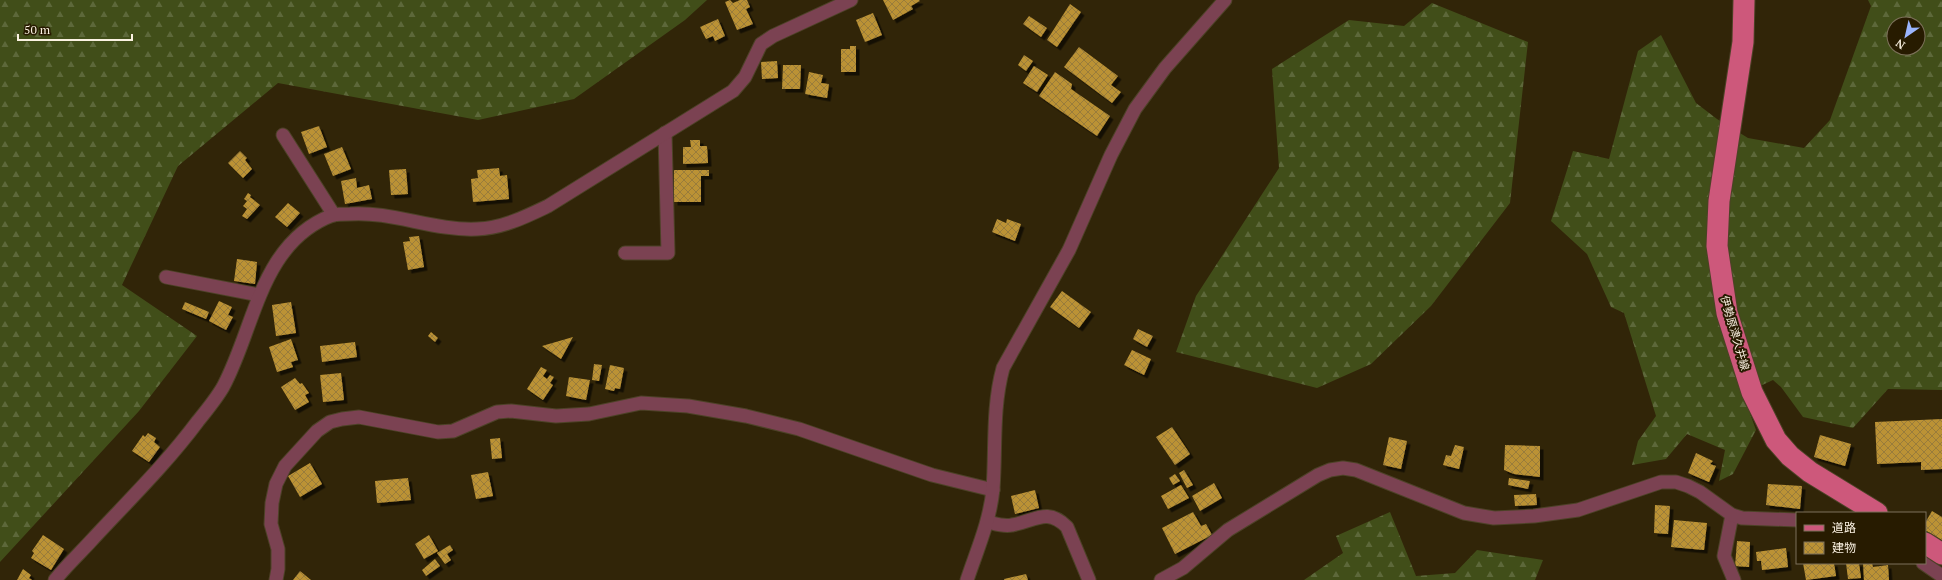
<svg xmlns="http://www.w3.org/2000/svg" width="1942" height="580" viewBox="0 0 1942 580" font-family="'PT Serif','Noto Sans JP',serif">
<style>
.forest{fill:url(#forest-firs);fill-rule:evenodd}
.building{fill:url(#building-cross-hatch);filter:url(#shadow)}
.lines{fill:none;stroke-linecap:round;stroke-linejoin:round}
.minor-casing{stroke:#4d4227;stroke-width:15}
.primary-casing{stroke:#4d4227;stroke-width:23}
.minor{stroke:#7b4252;stroke-width:13}
.primary{stroke:#cd587b;stroke-width:21}
.labels{text-anchor:middle;stroke-width:4;stroke-linejoin:round;paint-order:stroke}
.street-label{font-size:11px;fill:#fbf2e2;stroke:#271b00}
</style>
<defs>
<pattern id="forest-firs" width="22" height="20" patternUnits="userSpaceOnUse"><rect width="22" height="20" fill="#414e19"/><path d="M5 1l3.5 6h-7zM16 11l3.5 6h-7z" fill="#5d683a"/></pattern>
<pattern id="building-cross-hatch" width="8" height="8" patternUnits="userSpaceOnUse"><rect width="8" height="8" fill="#bb9235"/><path d="M0 0l8 8M0 8l8-8" fill="none" stroke="#997c3a"/></pattern>
<filter id="shadow"><feDropShadow dx="3.5" dy="3.5" stdDeviation="0" flood-color="#0009"/></filter>
</defs>
<rect width="100%" height="100%" fill="#312508"/>
<g class="forest">
<path d="M 0,0 L 707,0 L 685,20 L 574,99 L 478,120 L 278,83 L 178,166 L 122,285 L 197,336 L 139,411 L 0,562 Z"/>
<path d="M 1868,0 L 1942,0 L 1942,390 L 1888,389 L 1853,428 L 1803,417 L 1781,387 L 1773,380 L 1743,394 L 1756,430 L 1733,474 L 1719,481 L 1725,450 L 1687,434 L 1666,459 L 1632,465 L 1638,441 L 1656,416 L 1624,313 L 1611,307 L 1587,254 L 1551,221 L 1573,151 L 1609,159 L 1638,51 L 1661,35 L 1696,103 L 1717,119 L 1748,138 L 1804,148 L 1830,120 L 1871,6 ZM 1894,24 L 1918,24 L 1918,48 L 1894,48 Z"/>
<path d="M 1432,3 L 1528,42 L 1510,203 L 1431,306 L 1371,364 L 1317,388 L 1176,352 L 1196,296 L 1279,168 L 1272,69 L 1349,20 L 1404,26 Z"/>
<path d="M 1390,512 L 1416,576 L 1455,573 L 1477,550 L 1543,560 L 1535,580 L 1304,580 L 1343,553 L 1336,536 Z"/>
</g>
<g class="building">
<path d="M 730,0 L 733,3 L 740,0 L 747,0 L 750,7 L 746,9 L 753,24 L 737,30 L 725,2 Z"/>
<path d="M 883,0 L 919,0 L 920,1 L 911,6 L 913,9 L 893,20 Z"/>
<path d="M 1070,4 L 1081,12 L 1057,47 L 1047,40 Z"/>
<path d="M 873,13 L 882,35 L 865,42 L 856,20 Z"/>
<path d="M 1029,16 L 1047,28 L 1041,37 L 1023,24 Z"/>
<path d="M 718,19 L 725,36 L 715,41 L 713,36 L 706,39 L 700,27 Z"/>
<path d="M 850,46 L 856,46 L 856,72 L 841,72 L 841,49 L 850,49 Z"/>
<path d="M 1079,47 L 1118,76 L 1111,85 L 1121,92 L 1112,103 L 1064,67 Z"/>
<path d="M 1024,55 L 1033,61 L 1026,71 L 1018,65 Z"/>
<path d="M 777,61 L 778,78 L 762,79 L 761,62 Z"/>
<path d="M 783,65 L 801,65 L 800,89 L 782,89 Z"/>
<path d="M 1034,66 L 1048,75 L 1037,92 L 1023,83 Z"/>
<path d="M 809,72 L 823,75 L 821,83 L 829,84 L 827,98 L 805,94 Z"/>
<path d="M 1055,72 L 1072,84 L 1071,89 L 1110,116 L 1097,136 L 1039,96 Z"/>
<path d="M 319,126 L 327,147 L 309,154 L 301,132 Z"/>
<path d="M 690,140 L 700,140 L 700,146 L 707,146 L 708,163 L 683,164 L 683,147 L 691,147 Z"/>
<path d="M 342,147 L 351,169 L 333,176 L 324,154 Z"/>
<path d="M 240,151 L 247,158 L 245,160 L 252,169 L 243,178 L 228,163 Z"/>
<path d="M 499,168 L 500,176 L 507,175 L 509,199 L 473,202 L 471,179 L 478,178 L 477,170 Z"/>
<path d="M 406,169 L 408,194 L 391,195 L 389,170 Z"/>
<path d="M 674,170 L 709,170 L 709,176 L 701,176 L 701,202 L 674,202 Z"/>
<path d="M 356,178 L 357,188 L 369,185 L 372,199 L 345,204 L 341,181 Z"/>
<path d="M 248,193 L 251,195 L 250,197 L 260,205 L 247,219 L 242,216 L 247,209 L 243,206 L 247,201 L 244,199 Z"/>
<path d="M 288,203 L 300,213 L 287,227 L 275,217 Z"/>
<path d="M 997,219 L 1006,223 L 1007,219 L 1021,224 L 1015,241 L 992,232 Z"/>
<path d="M 419,236 L 424,267 L 408,270 L 403,242 L 410,241 L 409,237 Z"/>
<path d="M 237,259 L 257,262 L 255,284 L 234,281 Z"/>
<path d="M 1062,291 L 1091,312 L 1079,328 L 1050,307 Z"/>
<path d="M 219,301 L 232,307 L 228,315 L 233,317 L 226,330 L 209,321 Z"/>
<path d="M 185,302 L 209,312 L 206,319 L 182,309 Z"/>
<path d="M 291,302 L 296,333 L 276,336 L 272,305 Z"/>
<path d="M 1138,329 L 1153,336 L 1147,347 L 1133,339 Z"/>
<path d="M 431,332 L 438,338 L 435,342 L 428,336 Z"/>
<path d="M 573,337 L 561,359 L 542,346 Z"/>
<path d="M 291,339 L 298,360 L 291,362 L 293,367 L 277,372 L 269,347 Z"/>
<path d="M 355,342 L 357,357 L 322,362 L 320,346 Z"/>
<path d="M 1132,350 L 1151,359 L 1144,375 L 1124,365 Z"/>
<path d="M 594,364 L 602,365 L 599,381 L 592,380 Z"/>
<path d="M 610,365 L 624,368 L 620,389 L 615,388 L 614,391 L 605,389 Z"/>
<path d="M 541,367 L 547,370 L 543,376 L 547,379 L 550,375 L 554,377 L 550,383 L 553,385 L 543,400 L 527,389 Z"/>
<path d="M 341,373 L 344,400 L 323,402 L 320,375 Z"/>
<path d="M 569,377 L 590,380 L 586,400 L 566,396 Z"/>
<path d="M 295,378 L 300,384 L 302,383 L 309,393 L 305,395 L 309,402 L 295,410 L 281,387 Z"/>
<path d="M 1942,419 L 1942,469 L 1921,470 L 1921,462 L 1877,464 L 1875,422 Z"/>
<path d="M 1172,427 L 1190,454 L 1175,465 L 1156,437 Z"/>
<path d="M 148,433 L 156,438 L 154,442 L 160,447 L 149,462 L 132,451 L 143,435 L 145,437 Z"/>
<path d="M 1820,435 L 1851,444 L 1845,466 L 1814,457 Z"/>
<path d="M 1389,437 L 1407,441 L 1401,469 L 1383,465 Z"/>
<path d="M 500,438 L 502,458 L 492,459 L 490,439 Z"/>
<path d="M 1455,445 L 1464,447 L 1459,469 L 1443,465 L 1446,455 L 1451,456 Z"/>
<path d="M 1505,445 L 1540,446 L 1540,477 L 1514,474 L 1504,470 Z"/>
<path d="M 1696,453 L 1713,461 L 1710,464 L 1716,466 L 1709,482 L 1688,473 Z"/>
<path d="M 310,463 L 322,484 L 300,497 L 288,476 Z"/>
<path d="M 1184,470 L 1193,485 L 1187,488 L 1179,473 Z"/>
<path d="M 488,472 L 493,496 L 476,499 L 471,475 Z"/>
<path d="M 1175,474 L 1180,481 L 1173,485 L 1169,478 Z"/>
<path d="M 408,478 L 411,500 L 377,503 L 375,481 Z"/>
<path d="M 1509,478 L 1530,481 L 1528,489 L 1508,485 Z"/>
<path d="M 1214,483 L 1222,498 L 1200,511 L 1192,496 Z"/>
<path d="M 1768,484 L 1802,486 L 1800,509 L 1766,505 Z"/>
<path d="M 1181,485 L 1189,498 L 1168,509 L 1161,496 Z"/>
<path d="M 1035,490 L 1039,508 L 1015,514 L 1011,496 Z"/>
<path d="M 1536,494 L 1537,505 L 1515,506 L 1514,495 Z"/>
<path d="M 1655,505 L 1670,506 L 1668,534 L 1654,533 Z"/>
<path d="M 1932,511 L 1942,517 L 1942,540 L 1925,530 L 1925,523 Z"/>
<path d="M 1193,512 L 1201,526 L 1206,524 L 1212,535 L 1175,554 L 1162,528 Z"/>
<path d="M 1674,520 L 1707,523 L 1704,550 L 1671,547 Z"/>
<path d="M 43,535 L 64,549 L 51,570 L 31,558 L 34,553 L 32,551 Z"/>
<path d="M 429,535 L 438,551 L 424,559 L 415,544 Z"/>
<path d="M 1737,541 L 1750,542 L 1749,567 L 1735,566 Z"/>
<path d="M 450,545 L 453,550 L 447,554 L 451,560 L 445,564 L 437,553 Z"/>
<path d="M 1786,548 L 1788,567 L 1762,570 L 1761,561 L 1757,561 L 1756,552 Z"/>
<path d="M 435,559 L 440,566 L 426,576 L 422,570 Z"/>
<path d="M 1803,563 L 1834,563 L 1836,576 L 1806,580 Z"/>
<path d="M 1846,563 L 1859,563 L 1861,578 L 1848,579 Z"/>
<path d="M 1863,563 L 1872,563 L 1873,567 L 1888,565 L 1889,580 L 1864,580 Z"/>
<path d="M 23,569 L 31,575 L 29,578 L 32,580 L 17,580 Z"/>
<path d="M 300,571 L 311,580 L 293,580 Z"/>
<path d="M 1026,574 L 1028,580 L 1004,580 L 1004,579 Z"/>
</g>
<g class="lines">
<g class="minor-casing">
<g id="minor">
<path d="M 283,135 L 334,215"/>
<path d="M 625,253 L 668,253 L 665,133"/>
<path d="M 166,277 L 259,295"/>
<path d="M 1732,515 L 1724,556 L 1734,580"/>
<path d="M 988,522 C 996,524 1004,527 1012,525 C 1035,521 1047,507 1067,527 L 1089,580"/>
<path d="M 1923,563 L 1942,576"/>
<path d="M 55,580 C 66,566 79,554 90,542 C 127,502 166,464 198,421 C 207,410 216,399 223,387 C 255,328 260,242 333,215 C 338,214 345,214 350,214 C 392,211 434,231 477,229 C 503,228 525,217 548,206 L 733,91 L 745,77 L 761,44 L 773,36 L 851,0"/>
<path d="M 276,580 L 278,569 L 278,549 L 271,524 L 272,503 L 276,484 L 285,466 L 317,431 L 330,422 L 342,419 L 359,417 L 438,432 L 453,431 L 497,412 L 511,411 L 556,416 L 589,414 L 641,403 L 688,406 L 746,416 L 799,429 L 932,475 L 993,490"/>
<path d="M 967,580 C 977,550 990,521 993,489 C 996,449 992,408 1003,368 L 1069,250 L 1111,155 L 1135,109 L 1165,68 L 1225,0"/>
<path d="M 1161,580 L 1183,568 L 1228,530 L 1318,475 L 1330,470 L 1343,468 L 1356,470 L 1464,513 L 1494,518 L 1534,516 L 1578,510 L 1661,482 L 1676,482 L 1688,486 L 1700,492 L 1732,515 L 1742,518 L 1797,520"/>
</g>
</g>
<g class="primary-casing">
<g id="primary">
<path d="M 1744,0 L 1743,42 L 1719,201 L 1717,246 L 1727,313 L 1752,392 L 1776,440 L 1790,456 L 1810,472 L 1877,513"/>
<path d="M 1925,543 L 1942,554"/>
</g>
</g>
<use href="#minor" class="minor"/>
<use href="#primary" class="primary"/>
</g>
<g class="labels">
<g class="street-label">
<text transform="translate(1735 333) rotate(74)" y="4">伊勢原津久井線</text>
</g>
</g>
<rect x="1796" y="512" width="130" height="52" fill="#271b00" stroke="#7c715a"/>
<rect x="1804" y="525" width="20" height="6" fill="#cd587b" stroke="#7c715a"/>
<text x="1832" y="532" font-size="12" fill="#fbf2e2">道路</text>
<rect x="1804" y="542" width="20" height="12" fill="url(#building-cross-hatch)" stroke="#7c715a"/>
<text x="1832" y="552" font-size="12" fill="#fbf2e2">建物</text>
<g transform="translate(1906 36) rotate(214)"><circle r="19" fill="#271b00" stroke="#7c715a"/>
<path d="M0-3L7 15L0 10L-7 15Z" fill="#9bb5fd"/>
<text y="-6" font-size="11" font-weight="bold" text-anchor="middle" fill="#fbf2e2">N</text>
</g>
<path d="M18 34v6h114v-6" fill="none" stroke="#fbf2e2" stroke-width="2"/>
<text x="24" y="34" font-size="12" fill="#fbf2e2" stroke="#271b00" stroke-width="3" paint-order="stroke">50 m</text>
</svg>
